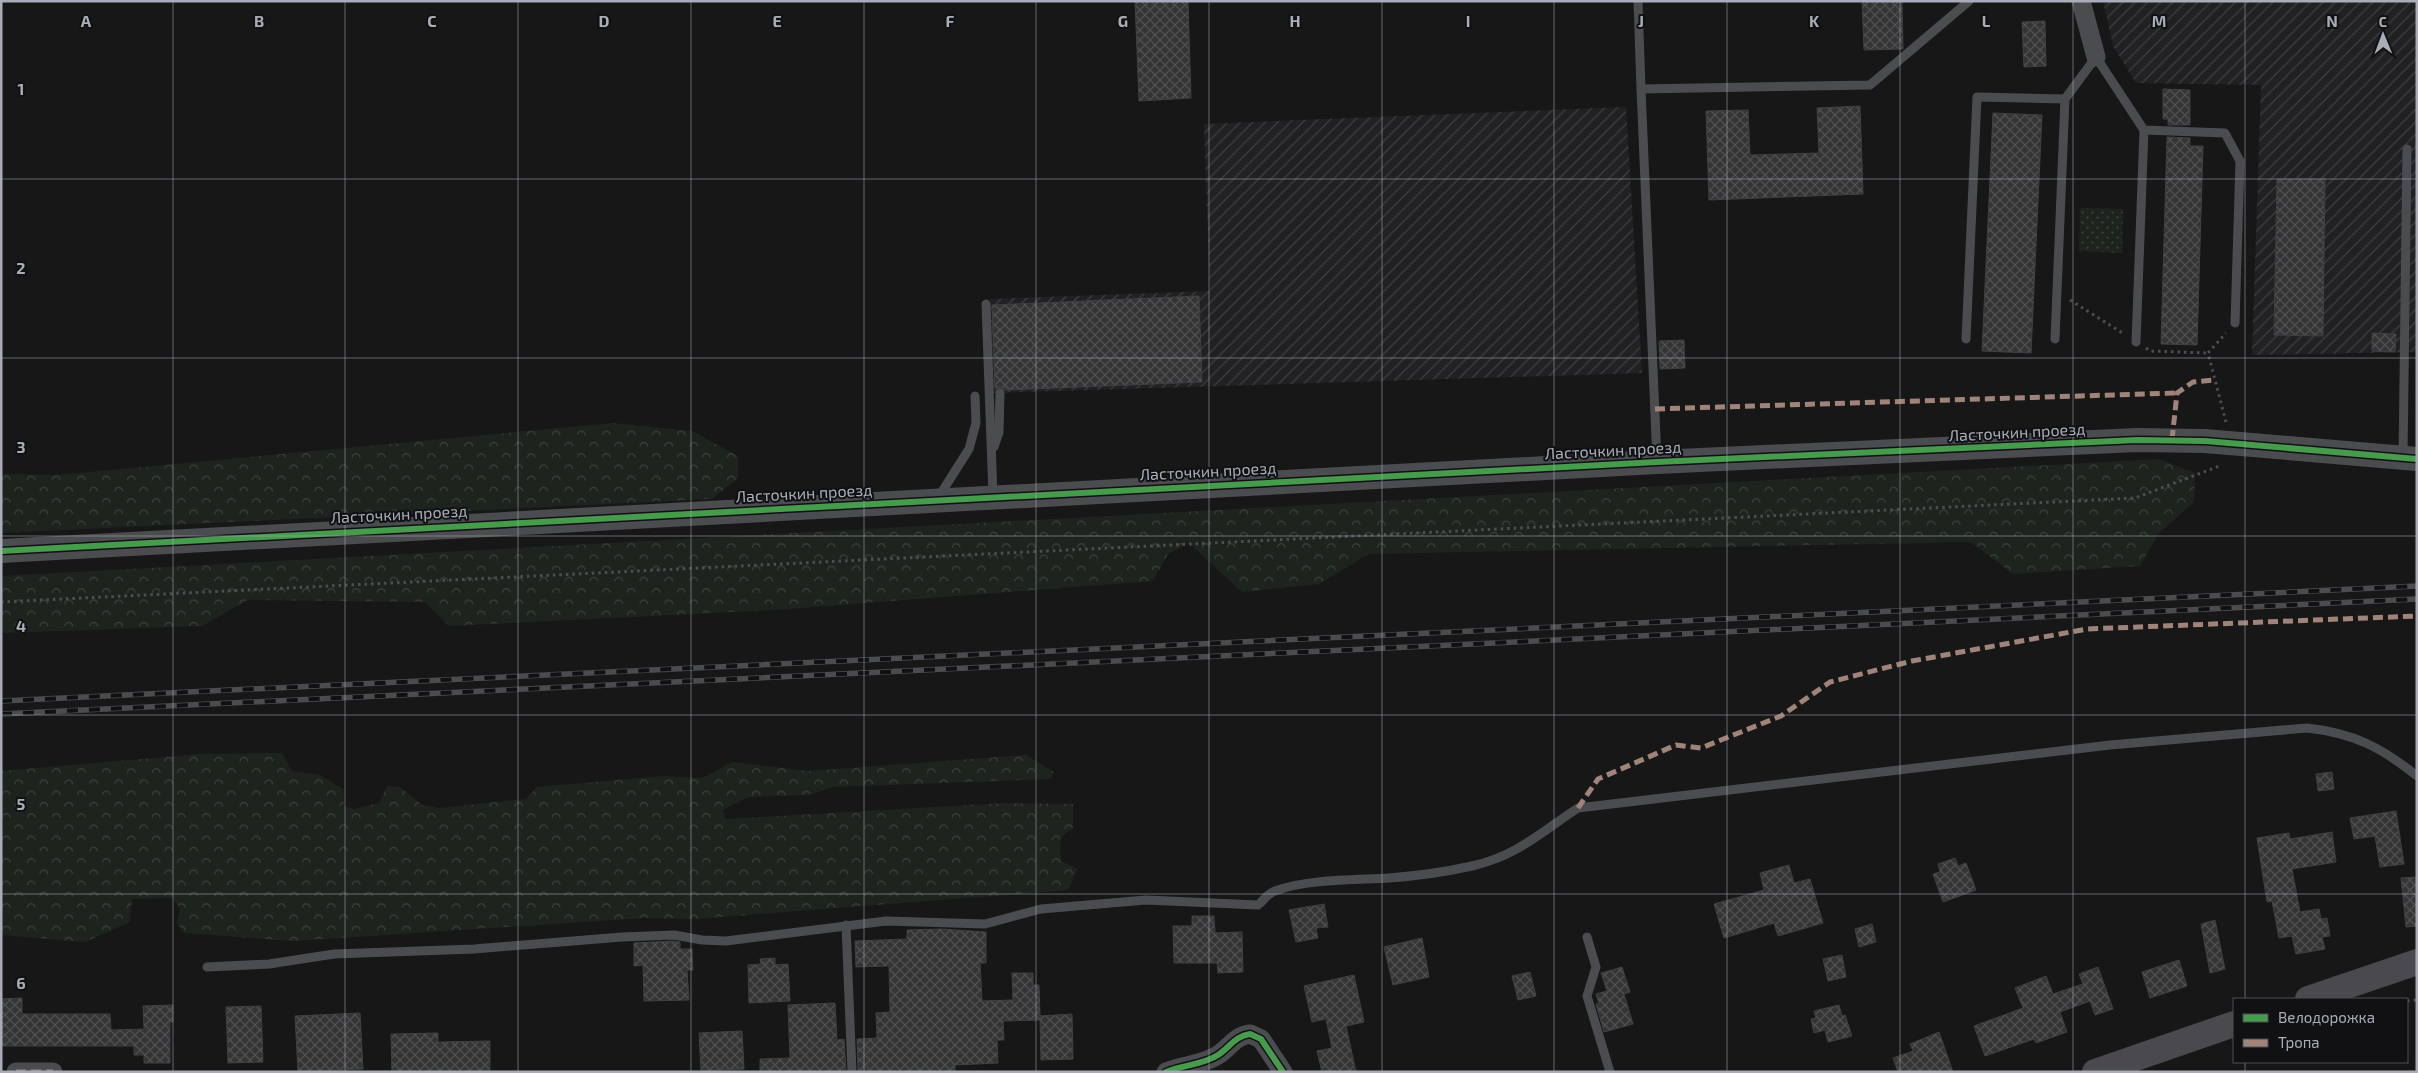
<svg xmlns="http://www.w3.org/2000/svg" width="2418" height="1073" viewBox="0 0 2418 1073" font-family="'Exo 2',sans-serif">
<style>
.industrial{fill:url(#industrial-furrows)}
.forest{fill:url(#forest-crowns)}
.park{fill:url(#park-dots)}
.building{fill:url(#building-cross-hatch);stroke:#3f4043}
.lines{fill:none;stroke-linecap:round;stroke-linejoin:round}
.path{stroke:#4d4e52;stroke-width:3;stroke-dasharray:2.5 4;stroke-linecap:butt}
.service{stroke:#4b4c50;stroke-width:9}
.minor{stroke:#4b4c50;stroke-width:19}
.tertiary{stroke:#4b4c50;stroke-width:24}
.secondary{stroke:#4a4a4e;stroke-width:26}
.rail-casing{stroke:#4b4c4f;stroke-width:5.5}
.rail{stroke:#111113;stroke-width:4;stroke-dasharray:11;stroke-linecap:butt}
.quiet{stroke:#a18479;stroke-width:5;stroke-dasharray:10 5;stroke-linecap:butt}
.cycleway-casing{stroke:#111113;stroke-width:9}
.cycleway{stroke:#469c4c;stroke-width:6}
.grid{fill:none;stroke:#a8adb8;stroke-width:1;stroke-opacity:0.55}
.labels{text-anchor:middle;stroke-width:4;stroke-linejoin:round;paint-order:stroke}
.street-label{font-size:16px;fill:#a8adb8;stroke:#111113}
.grid-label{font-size:16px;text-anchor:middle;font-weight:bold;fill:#a8adb8;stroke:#111113;stroke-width:4;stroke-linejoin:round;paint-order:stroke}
</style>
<defs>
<pattern id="industrial-furrows" width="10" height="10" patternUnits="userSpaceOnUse" patternTransform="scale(1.25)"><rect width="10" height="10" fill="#212123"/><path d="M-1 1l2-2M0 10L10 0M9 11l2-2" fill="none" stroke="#3e3f41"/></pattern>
<pattern id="forest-crowns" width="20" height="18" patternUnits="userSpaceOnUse" patternTransform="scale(1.25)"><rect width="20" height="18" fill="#1d241e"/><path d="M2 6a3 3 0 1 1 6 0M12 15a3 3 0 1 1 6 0" fill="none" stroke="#3b413d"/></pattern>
<pattern id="park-dots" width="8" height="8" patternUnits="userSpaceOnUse" patternTransform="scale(1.25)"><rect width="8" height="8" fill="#1d241e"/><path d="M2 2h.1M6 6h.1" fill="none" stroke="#3b413d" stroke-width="1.8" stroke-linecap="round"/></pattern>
<pattern id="building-cross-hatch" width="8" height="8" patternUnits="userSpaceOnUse" patternTransform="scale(1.25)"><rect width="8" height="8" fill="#353536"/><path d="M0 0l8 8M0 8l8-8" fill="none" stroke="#4f5051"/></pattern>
</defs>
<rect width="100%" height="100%" fill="#171717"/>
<g class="industrial">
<path d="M 2103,1 L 2417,1 L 2417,352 L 2252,355 L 2261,85 L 2136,83 L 2113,46 Z"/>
<path d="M 1626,107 L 1642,373 L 992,393 L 990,299 L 1210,291 L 1204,124 Z"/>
</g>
<g class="forest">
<path d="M 613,423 L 692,431 L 738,456 L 738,478 L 712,499 L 1,533 L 1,474 L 57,475 Z"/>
<path d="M 2159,459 L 2195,473 L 2194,502 L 2159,533 L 2140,566 L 2013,574 L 1971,542 L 1369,554 L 1319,584 L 1242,592 L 1189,543 L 1168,554 L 1153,581 L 774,610 L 449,626 L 425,602 L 248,600 L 202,626 L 1,633 L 1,576 Z"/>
<path d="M 282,753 L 292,771 L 320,775 L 343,789 L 344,806 L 354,809 L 379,803 L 387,786 L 400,787 L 422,805 L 440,808 L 525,799 L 537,787 L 664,776 L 702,778 L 732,762 L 809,771 L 1026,755 L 1054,772 L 1051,779 L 833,787 L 808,795 L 749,797 L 723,810 L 725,819 L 1005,803 L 1073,804 L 1073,828 L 1060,838 L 1061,861 L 1078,869 L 1068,890 L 696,919 L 645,918 L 293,941 L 184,933 L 177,923 L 180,909 L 173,898 L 132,899 L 130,922 L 85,942 L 1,935 L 1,771 L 200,754 Z"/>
</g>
<path class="park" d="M 2080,208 L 2123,209 L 2122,253 L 2079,251 Z"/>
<g class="building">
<path d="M 1135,1 L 1188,1 L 1191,98 L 1139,101 Z"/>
<path d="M 1862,1 L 1902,1 L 1903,49 L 1864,50 Z"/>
<path d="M 2045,21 L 2046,66 L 2024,67 L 2022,22 Z"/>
<path d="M 2163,89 L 2190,90 L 2190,125 L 2168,125 L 2168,119 L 2163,119 Z"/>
<path d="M 1860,106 L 1863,194 L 1709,200 L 1706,111 L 1748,110 L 1750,155 L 1819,153 L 1817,108 Z"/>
<path d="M 1993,113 L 2042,115 L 2031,353 L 1982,351 Z"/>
<path d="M 2167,137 L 2190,138 L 2190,146 L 2203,146 L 2197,345 L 2161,344 Z"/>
<path d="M 2277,179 L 2325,179 L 2323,336 L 2274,335 Z"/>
<path d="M 1199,296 L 1202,382 L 1005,390 L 1000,387 L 995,389 L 992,305 Z"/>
<path d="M 2372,333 L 2396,334 L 2395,352 L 2372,351 Z"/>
<path d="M 1684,340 L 1685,368 L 1660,369 L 1659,341 Z"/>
<path d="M 2332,772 L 2334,789 L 2318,791 L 2316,774 Z"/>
<path d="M 2396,811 L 2404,864 L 2380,867 L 2375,836 L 2354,839 L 2350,818 Z"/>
<path d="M 2332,832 L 2336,862 L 2292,869 L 2300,912 L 2319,909 L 2321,919 L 2327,918 L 2330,936 L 2322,937 L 2325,949 L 2296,954 L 2292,936 L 2279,938 L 2272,901 L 2267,902 L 2257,838 L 2289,833 L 2290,839 Z"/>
<path d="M 1955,858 L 1958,866 L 1966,863 L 1976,890 L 1943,902 L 1933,874 L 1940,872 L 1938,864 Z"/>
<path d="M 1789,865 L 1794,883 L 1810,879 L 1823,923 L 1778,936 L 1774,923 L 1724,938 L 1714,904 L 1764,890 L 1760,873 Z"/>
<path d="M 2417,877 L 2417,926 L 2406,927 L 2401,878 Z"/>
<path d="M 1324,904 L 1328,927 L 1316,928 L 1318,938 L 1296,942 L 1289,910 Z"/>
<path d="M 1192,916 L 1214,916 L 1215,933 L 1242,932 L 1243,972 L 1218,973 L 1217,963 L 1174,963 L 1173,926 L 1192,926 Z"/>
<path d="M 2215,920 L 2225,969 L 2210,973 L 2201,924 Z"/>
<path d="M 1872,924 L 1876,942 L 1859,947 L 1855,929 Z"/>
<path d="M 942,929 L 986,932 L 986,963 L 980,963 L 982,1001 L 1013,1000 L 1012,973 L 1033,973 L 1033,985 L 1039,985 L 1040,1016 L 1072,1014 L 1073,1059 L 1041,1060 L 1040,1020 L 1003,1021 L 1004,1040 L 997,1040 L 998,1063 L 955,1065 L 955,1072 L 858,1072 L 857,1039 L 877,1038 L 876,1013 L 890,1012 L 889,966 L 856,967 L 855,941 L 907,939 L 907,930 Z"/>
<path d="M 1422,938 L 1429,977 L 1393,985 L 1384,947 Z"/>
<path d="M 674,941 L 680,942 L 680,949 L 692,949 L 693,970 L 687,970 L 689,1000 L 644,1001 L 643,965 L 634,966 L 634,943 Z"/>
<path d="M 1842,955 L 1846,977 L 1828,981 L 1823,959 Z"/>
<path d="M 775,958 L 775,965 L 788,964 L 790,1001 L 749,1003 L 748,965 L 761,964 L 760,959 Z"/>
<path d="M 2179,960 L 2187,986 L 2150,998 L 2142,972 Z"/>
<path d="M 1622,967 L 1630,992 L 1624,994 L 1633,1024 L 1604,1032 L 1596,1004 L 1599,1003 L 1596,994 L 1607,991 L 1601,973 Z"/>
<path d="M 2098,967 L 2113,1009 L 2095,1015 L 2090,1001 L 2060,1012 L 2067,1032 L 2036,1043 L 2034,1039 L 1985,1056 L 1974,1026 L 2023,1008 L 2015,988 L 2046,976 L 2053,994 L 2083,984 L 2079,974 Z"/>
<path d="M 1530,972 L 1536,996 L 1518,1000 L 1512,976 Z"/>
<path d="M 1354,975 L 1364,1022 L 1346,1026 L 1356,1072 L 1322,1072 L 1317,1051 L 1332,1048 L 1326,1019 L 1312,1022 L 1304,986 Z"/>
<path d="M 22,998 L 22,1014 L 110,1014 L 111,1030 L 144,1029 L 143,1006 L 173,1005 L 173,1022 L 170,1022 L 170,1063 L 144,1063 L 144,1055 L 134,1055 L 134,1046 L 1,1046 L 1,999 Z"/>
<path d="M 835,1003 L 837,1040 L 844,1039 L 846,1072 L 760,1072 L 760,1059 L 790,1058 L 788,1005 Z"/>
<path d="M 1839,1005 L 1842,1016 L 1845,1015 L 1852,1036 L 1828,1042 L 1825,1030 L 1814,1033 L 1811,1019 L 1816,1018 L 1814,1011 Z"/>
<path d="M 261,1006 L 263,1062 L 228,1063 L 226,1007 Z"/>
<path d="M 360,1013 L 363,1069 L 298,1072 L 295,1016 Z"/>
<path d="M 742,1031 L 744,1069 L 701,1071 L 699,1033 Z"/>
<path d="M 1939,1032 L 1953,1072 L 1898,1072 L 1893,1058 L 1913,1051 L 1910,1044 Z"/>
<path d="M 438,1033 L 438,1042 L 490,1041 L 490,1072 L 392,1072 L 391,1034 Z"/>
</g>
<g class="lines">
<g class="path">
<path d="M 2070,300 L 2124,334"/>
<path d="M 2146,348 L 2150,351 L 2208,353"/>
<path d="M 2226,422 L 2208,353 L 2226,333"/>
<path d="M 1,602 L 2135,498 L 2222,465"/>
<path d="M 2407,1001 L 2417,1000"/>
</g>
<g class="service">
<path d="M 1638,1 L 1641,89 L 1870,85 L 1969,1"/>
<path d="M 1641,89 L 1657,461"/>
<path d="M 986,304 L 993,496"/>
<path d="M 1966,339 L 1977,97 L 2065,99"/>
<path d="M 2055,339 L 2065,99 L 2096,57 L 2144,130 L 2225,133 L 2240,161 L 2235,323"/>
<path d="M 2136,342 L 2144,130"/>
<path d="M 994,447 L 999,432 L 1000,393"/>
<path d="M 2403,458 L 2407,149"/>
<path d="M 938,498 L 969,449 L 976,423 L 975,396"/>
<path d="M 846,925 L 852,1072"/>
<path d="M 1587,937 L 1596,967 L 1587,996 L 1610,1072"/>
<path d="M 207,967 L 269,964 L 334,954 L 474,949 L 622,937 L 674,935 L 702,940 L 726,941 L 886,921 L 985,924 L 1041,909 L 1146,900 L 1258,905 C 1263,901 1268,893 1275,891 C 1306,879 1355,880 1389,878 C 1416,876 1445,872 1472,866 C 1517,856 1541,832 1578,808 L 2110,745 L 2307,728 C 2353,733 2381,747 2417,776"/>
</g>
<g class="minor">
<path d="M 2081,1 L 2096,57"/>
<path d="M 16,1072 L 53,1072"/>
<path d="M 1166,1072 C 1182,1065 1203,1065 1218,1055 C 1230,1047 1235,1036 1250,1034 L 1261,1039 L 1283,1072"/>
</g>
<path class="tertiary" d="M 1,551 L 1657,462 L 2137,440 L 2205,441 L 2417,459"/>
<g class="secondary">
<path d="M 2308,999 L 2417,962"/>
<path d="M 2095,1072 L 2234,1024"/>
</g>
<g class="rail-casing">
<g id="rail">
<path d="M 1,701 L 2417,586"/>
<path d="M 1,714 L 2417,599"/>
</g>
</g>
<use href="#rail" class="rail"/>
<g class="quiet">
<path d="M 1655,409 L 2177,393"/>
<path d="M 2172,440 L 2177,393 L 2193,382 L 2215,380"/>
<path d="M 1578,808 L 1598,779 L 1676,745 L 1701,748 L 1781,716 L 1830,682 L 1912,661 L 2087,629 L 2417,616"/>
<path d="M 16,1072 L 53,1072"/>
</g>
<g class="cycleway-casing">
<g id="cycleway">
<path d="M 1,551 L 1657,462 L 2137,440 L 2205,441 L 2417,459"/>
<path d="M 1166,1072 C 1182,1065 1203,1065 1218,1055 C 1230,1047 1235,1036 1250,1034 L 1261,1039 L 1283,1072"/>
</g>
</g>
<use href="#cycleway" class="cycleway"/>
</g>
<path class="grid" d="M 173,1 L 173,1072M 345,1 L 345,1072M 518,1 L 518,1072M 691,1 L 691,1072M 864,1 L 864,1072M 1036,1 L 1036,1072M 1209,1 L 1209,1072M 1382,1 L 1382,1072M 1554,1 L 1554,1072M 1727,1 L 1727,1072M 1900,1 L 1900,1072M 2073,1 L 2073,1072M 2245,1 L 2245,999M 1,179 L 2417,179M 1,358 L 2417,358M 1,536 L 2417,536M 1,715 L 2417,715M 1,894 L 2417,894M 2245,1062 L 2245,1072"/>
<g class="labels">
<g class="street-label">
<text transform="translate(2017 432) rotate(-3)" y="6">Ласточкин проезд</text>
<text transform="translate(1613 450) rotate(-3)" y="6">Ласточкин проезд</text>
<text transform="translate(1208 471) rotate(-3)" y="6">Ласточкин проезд</text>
<text transform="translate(804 493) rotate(-3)" y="6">Ласточкин проезд</text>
<text transform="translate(399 514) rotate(-3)" y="6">Ласточкин проезд</text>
</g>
</g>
<g class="grid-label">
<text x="86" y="27">A</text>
<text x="259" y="27">B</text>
<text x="432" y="27">C</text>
<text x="604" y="27">D</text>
<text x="777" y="27">E</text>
<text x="950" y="27">F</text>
<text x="1123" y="27">G</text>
<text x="1295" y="27">H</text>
<text x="1468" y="27">I</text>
<text x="1641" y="27">J</text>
<text x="1814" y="27">K</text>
<text x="1986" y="27">L</text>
<text x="2159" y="27">M</text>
<text x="2332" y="27">N</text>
<text x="21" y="95">1</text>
<text x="21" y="274">2</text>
<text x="21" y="453">3</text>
<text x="21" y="632">4</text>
<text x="21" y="810">5</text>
<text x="21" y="989">6</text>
</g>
<rect width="2418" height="1073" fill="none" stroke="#a8adb8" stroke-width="5"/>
<rect x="2233" y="998" width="175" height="65" fill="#111113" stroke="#4d4f55"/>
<rect x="2243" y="1014" width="25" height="8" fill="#469c4c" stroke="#4d4f55"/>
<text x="2278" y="1023" font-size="15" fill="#a8adb8">Велодорожка</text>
<rect x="2243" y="1039" width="25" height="8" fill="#a18479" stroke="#4d4f55"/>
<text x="2278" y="1048" font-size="15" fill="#a8adb8">Тропа</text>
<g transform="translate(2383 35) rotate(359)" stroke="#111113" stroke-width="4" paint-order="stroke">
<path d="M0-4L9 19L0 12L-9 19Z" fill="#a8adb8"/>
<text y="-8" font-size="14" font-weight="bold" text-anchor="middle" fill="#a8adb8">С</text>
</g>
</svg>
